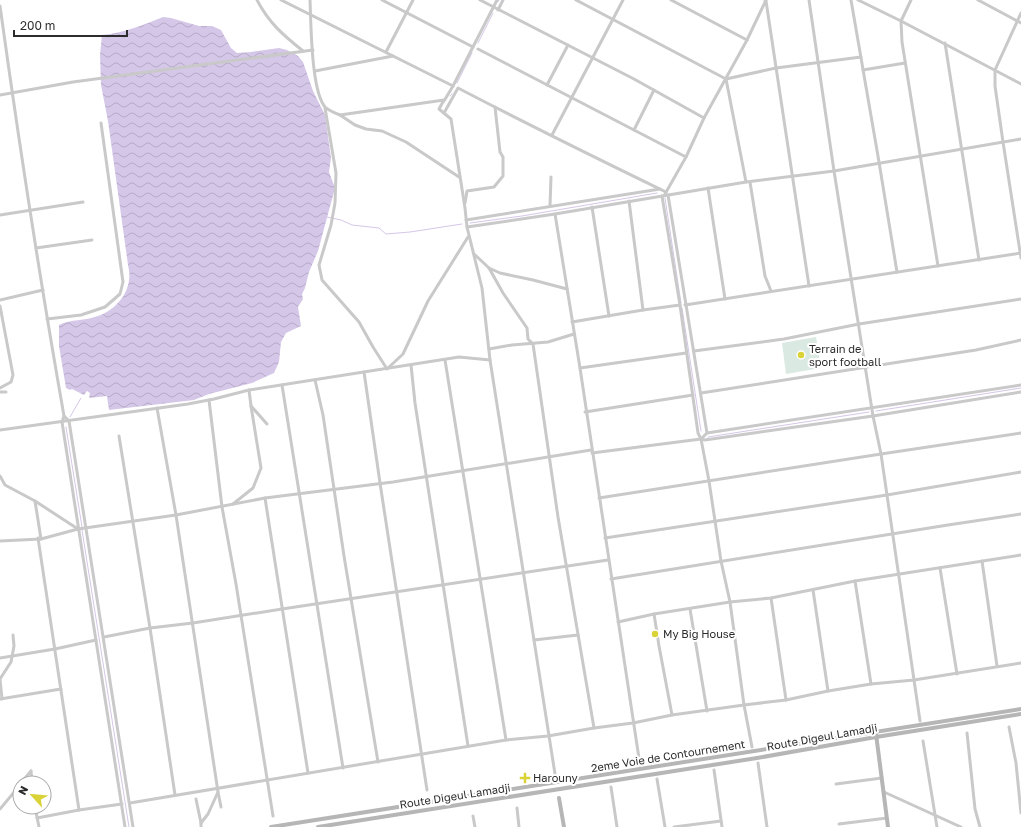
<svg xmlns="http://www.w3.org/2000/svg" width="1021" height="827" viewBox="0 0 1021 827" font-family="'Golos Text',sans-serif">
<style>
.park{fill:#dae9e2}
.water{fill:url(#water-waves)}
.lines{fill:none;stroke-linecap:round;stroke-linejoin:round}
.stream{stroke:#d5c7e8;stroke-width:1}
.street{stroke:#c9c9c9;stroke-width:3}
.secondary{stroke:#b6b6b6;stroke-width:4}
.poi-dot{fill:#d9d338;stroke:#fff;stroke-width:1.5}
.labels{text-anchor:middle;stroke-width:4;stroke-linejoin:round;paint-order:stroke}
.poi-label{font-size:11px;fill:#2c2c2c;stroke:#fff;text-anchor:start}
.street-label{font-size:11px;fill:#2c2c2c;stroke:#fff}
</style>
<defs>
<pattern id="water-waves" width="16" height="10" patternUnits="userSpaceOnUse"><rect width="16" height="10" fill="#d5c7e8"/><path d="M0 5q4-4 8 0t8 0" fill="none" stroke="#b7abc7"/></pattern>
</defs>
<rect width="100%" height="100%" fill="#fff"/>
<path class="park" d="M 816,337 L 821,368 L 786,374 L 782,343 Z"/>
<path class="water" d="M 163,17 L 171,18 L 199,26 L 212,26 L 221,30 L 231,48 L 237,53 L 251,52 L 279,48 L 287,50 L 298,56 L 303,62 L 313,91 L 325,115 L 331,158 L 329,172 L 335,188 L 318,251 L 309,272 L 305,288 L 302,294 L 303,299 L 298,307 L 301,326 L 286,333 L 281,342 L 279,362 L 274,373 L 252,383 L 209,394 L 194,400 L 109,410 L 107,396 L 89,398 L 90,393 L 87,391 L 84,395 L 72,389 L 70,390 L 66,388 L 59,346 L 59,325 C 71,319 85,321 98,316 C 113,311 127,297 129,280 C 130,275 129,270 128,265 L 108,121 L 101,85 L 100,55 L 102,35 C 124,33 143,25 163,17 Z"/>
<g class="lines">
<g class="stream">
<path d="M 498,2 L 499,0"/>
<path d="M 478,43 L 493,13"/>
<path d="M 457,83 L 472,53"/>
<path d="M 450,96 L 452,94"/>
<path d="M 665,198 L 681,303"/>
<path d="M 327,217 L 341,220 L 352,225 L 379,228 L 386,234 L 410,232 L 462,224"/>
<path d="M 470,223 L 522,216 L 657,193"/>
<path d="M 682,308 L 701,431"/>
<path d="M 876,411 L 1021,388"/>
<path d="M 70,417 L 81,398"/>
<path d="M 66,427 L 82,527"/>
<path d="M 708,437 L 869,412"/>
<path d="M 82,530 L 129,827"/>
</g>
<g class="street">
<path d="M 257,0 C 269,23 283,35 303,51"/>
<path d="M 281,0 L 453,86"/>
<path d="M 310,0 C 311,22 311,94 326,108 C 330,111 335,113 340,115 L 444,100 L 439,109 L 451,119 L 465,208 L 467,227 L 482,288 L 490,360 L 555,774"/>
<path d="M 382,0 L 473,47"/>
<path d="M 480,0 L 634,79 L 704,118"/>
<path d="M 576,0 L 726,79 L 776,68 L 861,57"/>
<path d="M 671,0 L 747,40"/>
<path d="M 765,0 L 766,1 L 809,286"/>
<path d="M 809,0 L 834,171 L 873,416 L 881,454 L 920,721"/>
<path d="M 851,0 L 879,162 L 897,272"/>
<path d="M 858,0 L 901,21 L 1021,84"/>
<path d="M 911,0 L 901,21 L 902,42 L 938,266"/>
<path d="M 978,0 L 1021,23"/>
<path d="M 0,6 C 19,143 40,280 64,416"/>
<path d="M 498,10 L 503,0"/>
<path d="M 1021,13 L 995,70 L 995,86 L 1003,142 L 1021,258"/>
<path d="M 945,43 L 979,260"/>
<path d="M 478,49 L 686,157"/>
<path d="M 386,52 L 413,0"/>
<path d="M 863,70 L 905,63"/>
<path d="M 315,71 L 393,56"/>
<path d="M 726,79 L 746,182"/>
<path d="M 547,85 L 568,45"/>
<path d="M 0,95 L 73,82 L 313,50"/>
<path d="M 444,101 L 453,86 L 497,0"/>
<path d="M 325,108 L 336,173 L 335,203 L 331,225 L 319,265 L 322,280 L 359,322 L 373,347 L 387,369 L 403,354 L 428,301 L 468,237"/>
<path d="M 444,113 L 458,88 C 527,124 596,158 666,192"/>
<path d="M 340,115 L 355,125 L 366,129 L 382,131 L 406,142 L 459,177"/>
<path d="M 634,130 L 654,90"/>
<path d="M 552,135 L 623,0"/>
<path d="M 750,182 L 765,276 L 771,291"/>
<path d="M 708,188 L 725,299"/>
<path d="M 665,194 L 686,157 L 704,118 L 747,40 L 766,0"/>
<path d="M 668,195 L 707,433 L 701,439 L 709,481 L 721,561 L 730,602 L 744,705 L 752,747"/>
<path d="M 662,196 L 680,305 L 698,433 L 701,439"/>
<path d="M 629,201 L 643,310"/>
<path d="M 465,203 L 467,191 L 494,187 L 503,176 L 503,157 L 500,152 L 495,107"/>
<path d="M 550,206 L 551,177"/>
<path d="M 592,207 L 609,316"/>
<path d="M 555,214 L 580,368 L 640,765"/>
<path d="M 0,215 L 83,202"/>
<path d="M 466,220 L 660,189"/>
<path d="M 467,227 L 555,214 L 746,182 L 834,171 L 1021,139"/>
<path d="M 36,248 L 92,240"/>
<path d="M 474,254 L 489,268 L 503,293 L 527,328 L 528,339 L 533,344 L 558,517 L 594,728"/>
<path d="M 489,268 L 500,273 L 533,280 L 567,289"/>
<path d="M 0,300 L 43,290"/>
<path d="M 685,305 L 1021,253"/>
<path d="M 0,306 L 13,375 L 11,382 L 0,388"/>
<path d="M 47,319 L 81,315 L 105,307 L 120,294 L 123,282 L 101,123"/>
<path d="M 572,322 L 643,310 L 680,305"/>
<path d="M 489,349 L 512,345 L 548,342 L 574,334"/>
<path d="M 694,351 L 784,339 L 859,324 L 1021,299"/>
<path d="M 445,360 L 506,740"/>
<path d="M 411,365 L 415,403 L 468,746"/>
<path d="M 580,368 L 686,353"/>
<path d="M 364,372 L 380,483 L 427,790"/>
<path d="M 315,380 L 323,415 L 344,556 L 378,762"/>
<path d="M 282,385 L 343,768"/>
<path d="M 249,390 L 251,406 L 267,424"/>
<path d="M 0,392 L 6,392"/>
<path d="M 701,393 L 976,350 L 1021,340"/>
<path d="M 209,400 L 222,507 L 236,584 L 273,816"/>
<path d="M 157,408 L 176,515 L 218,792 L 208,814 L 201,823 L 201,827"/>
<path d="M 585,412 L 693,395"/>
<path d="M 0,430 L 188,404 L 214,399 L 249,390 L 459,357 L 490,360"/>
<path d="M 707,433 L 1021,385"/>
<path d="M 119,436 L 150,628 L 175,795"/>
<path d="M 592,453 L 701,439 L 705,440 L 873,416 L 1021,392"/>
<path d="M 0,476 L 5,485 L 35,501 L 78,529"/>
<path d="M 265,498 L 308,773"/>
<path d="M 599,498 L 881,454 L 1021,433"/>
<path d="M 35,501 L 41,539"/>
<path d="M 233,504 L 253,488 L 261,468 L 251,406"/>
<path d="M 38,538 L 79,810"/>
<path d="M 605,538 L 887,495 L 1021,472"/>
<path d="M 0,541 L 41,539 L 78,529 L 176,515 L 265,498 L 393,482 L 591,450"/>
<path d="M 982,561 L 997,666"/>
<path d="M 940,568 L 957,674"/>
<path d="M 611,579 L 948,525 L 1021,514"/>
<path d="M 855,581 L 871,684"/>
<path d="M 813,590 L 828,691"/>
<path d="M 771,598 L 786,700"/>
<path d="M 690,609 L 707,711"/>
<path d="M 654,614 L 659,646 L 672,715"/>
<path d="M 618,622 L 654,614 L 730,602 L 771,598 L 855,581 L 1021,555"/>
<path d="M 104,637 L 150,628 L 193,623 L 282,609 L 608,560"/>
<path d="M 534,640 L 578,635"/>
<path d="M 0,658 L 55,649 L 96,640"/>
<path d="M 0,699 L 61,689"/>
<path d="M 2,699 L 0,679 L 11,662 L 14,646 L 13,635"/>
<path d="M 1009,727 L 1016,763 L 1021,813"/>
<path d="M 967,733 L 975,809 L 980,827"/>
<path d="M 923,741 L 937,827"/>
<path d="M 758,763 L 767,827"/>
<path d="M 714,770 L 722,827"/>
<path d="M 31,771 L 32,783"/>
<path d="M 657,779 L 665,827"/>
<path d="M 21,783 L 31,771"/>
<path d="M 836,784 L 882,778"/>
<path d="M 611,787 L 617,827"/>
<path d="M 218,792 L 221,807"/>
<path d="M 884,792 L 961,827"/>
<path d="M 196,799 L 201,823"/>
<path d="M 130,803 L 506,740 L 548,736 L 594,728 L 633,723 L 672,715 L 744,705 L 786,700 L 828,691 L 871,684 L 914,680 L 1021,663"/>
<path d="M 35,807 L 39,827"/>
<path d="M 517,808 L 519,827"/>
<path d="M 0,809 L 20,785"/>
<path d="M 473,816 L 475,827"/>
<path d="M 37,818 L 79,810 L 122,804"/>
<path d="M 839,824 L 887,818"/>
<path d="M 125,827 L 62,422 L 64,416 L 69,421 L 133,827"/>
<path d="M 674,827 L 721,821"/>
</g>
<g class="secondary">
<path d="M 876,734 L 888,827"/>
<path d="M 559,798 L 564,827"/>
<path d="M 271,827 L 1021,709"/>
<path d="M 318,827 L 757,758 L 876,737 L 1021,714"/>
</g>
</g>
<g class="poi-dot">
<circle cx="801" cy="355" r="4"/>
<circle cx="655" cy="634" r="4"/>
<path d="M523 772h4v4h4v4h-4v4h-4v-4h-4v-4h4z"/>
</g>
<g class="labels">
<g class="poi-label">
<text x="809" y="353">Terrain de<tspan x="809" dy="13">sport football</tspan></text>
<text x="663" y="638">My Big House</text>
<text x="533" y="782">Harouny</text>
</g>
<g class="street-label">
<text transform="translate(822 737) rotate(-10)" y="4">Route Digeul Lamadji</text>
<text transform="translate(668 756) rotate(-9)" y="4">2eme Voie de Contournement</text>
<text transform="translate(455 796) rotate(-9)" y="4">Route Digeul Lamadji</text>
</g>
</g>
<g transform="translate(32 795) rotate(297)"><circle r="19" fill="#ffffff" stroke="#ababab"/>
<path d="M0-3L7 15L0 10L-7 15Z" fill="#d9d338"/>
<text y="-6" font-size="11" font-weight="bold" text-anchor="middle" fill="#2c2c2c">N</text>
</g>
<path d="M14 30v6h113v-6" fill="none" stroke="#2c2c2c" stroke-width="2"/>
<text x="20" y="30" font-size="12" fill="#2c2c2c" stroke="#ffffff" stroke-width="3" paint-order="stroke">200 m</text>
</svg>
